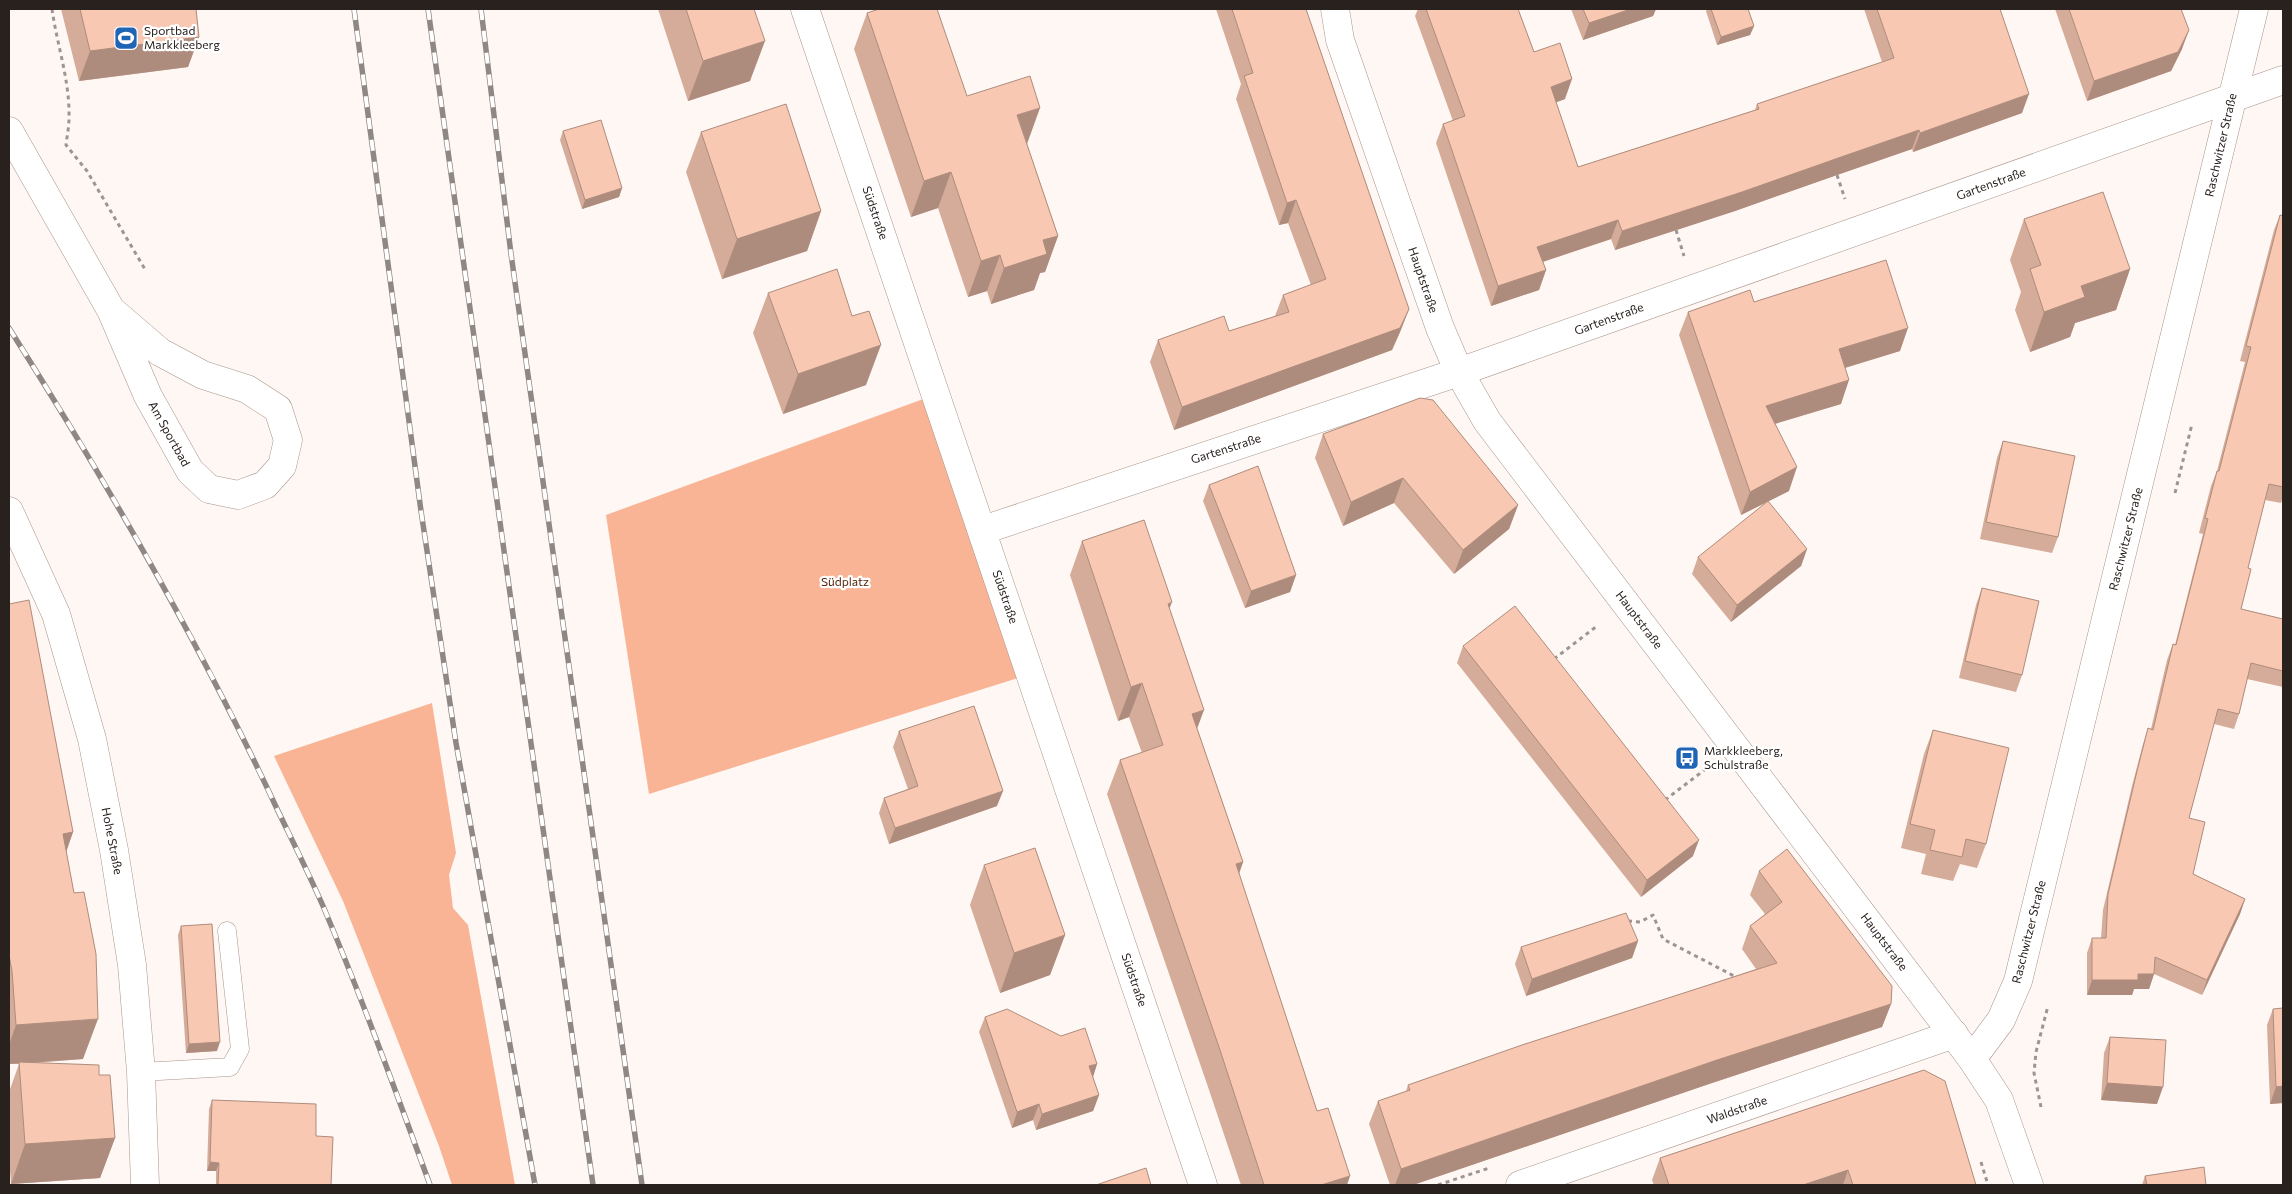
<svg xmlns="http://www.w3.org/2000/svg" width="2292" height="1194" viewBox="0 0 2292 1194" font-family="Commissioner,sans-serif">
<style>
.green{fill:#f8b495}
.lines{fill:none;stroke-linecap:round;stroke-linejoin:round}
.service-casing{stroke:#a7958c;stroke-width:19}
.minor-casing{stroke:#a7958c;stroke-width:29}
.secondary-casing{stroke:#a7958c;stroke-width:29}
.path{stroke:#9c9591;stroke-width:3;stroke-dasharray:4 4;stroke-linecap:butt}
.service{stroke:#fff;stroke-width:18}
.minor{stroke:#fff;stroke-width:28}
.secondary{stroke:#fff;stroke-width:28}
.rail-casing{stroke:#8f8784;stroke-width:5.5}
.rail{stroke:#fff;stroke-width:4;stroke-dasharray:11;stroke-linecap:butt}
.wall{fill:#d5ac99}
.shaded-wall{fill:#ae8c7d}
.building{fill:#f8c8b2;stroke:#ae8c7d}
.labels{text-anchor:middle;stroke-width:4.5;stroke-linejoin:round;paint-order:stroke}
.poi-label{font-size:12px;fill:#28211e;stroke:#fff;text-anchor:start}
.street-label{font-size:12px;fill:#28211e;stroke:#fff}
.park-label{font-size:12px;fill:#532209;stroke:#fff}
</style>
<rect width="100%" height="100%" fill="#fff7f3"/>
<g class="green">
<path d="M 937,394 L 1031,674 L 649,794 L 606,515 Z"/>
<path d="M 432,703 L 456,853 L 449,875 L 453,908 L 468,925 L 515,1185 L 452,1185 L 439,1146 L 343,901 L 274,756 Z"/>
</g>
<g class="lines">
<g class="service-casing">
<path id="service" d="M 141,1072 L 230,1067 L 240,1049 L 227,931"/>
</g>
<g class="minor-casing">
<g id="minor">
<path d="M 805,9 L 1203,1185"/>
<path d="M 9,131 L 111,310 L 148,396 L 190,471 L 209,489 L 238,495 L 265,485 L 282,466 L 288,440 L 278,409 L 247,389 L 203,375 L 160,352 L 111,310"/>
<path d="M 9,511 L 56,614 L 92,739 L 114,850 L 132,965 L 141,1072 L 145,1185"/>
<path d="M 983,530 L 1459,372 L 2283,80"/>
<path d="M 1972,1059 L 2001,1020 L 2018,981 L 2254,9"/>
<path d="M 1520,1185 L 1954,1034"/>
</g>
</g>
<g class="secondary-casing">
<path id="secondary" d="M 1335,9 L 1340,40 L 1440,328 L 1459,372 L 1487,421 L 1972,1059 L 1999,1100 L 2029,1185"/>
</g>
<g class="path">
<path d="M 52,9 C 57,45 70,81 69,118 C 69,127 67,136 66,145 L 87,171 L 146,271"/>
<path d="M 1837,175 L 1845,199"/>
<path d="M 1676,230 L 1684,256"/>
<path d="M 2175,493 L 2192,424"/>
<path d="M 1554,659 L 1597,626"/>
<path d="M 1665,800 L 1707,768"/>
<path d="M 1628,921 L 1640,922 L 1653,915 L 1663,939 L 1736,977"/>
<path d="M 2041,1107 L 2034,1073 L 2036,1052 L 2048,1006"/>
<path d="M 1981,1162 L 1988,1185"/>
<path d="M 1438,1185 L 1489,1168"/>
</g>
<use href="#service" class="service"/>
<use href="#minor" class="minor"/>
<use href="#secondary" class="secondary"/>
<g class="rail-casing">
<g id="rail">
<path d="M 354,9 L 421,511 L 456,743 L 535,1185"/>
<path d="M 428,9 L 593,1185"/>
<path d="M 481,9 L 511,254 L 642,1185"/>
<path d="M 9,328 C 108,484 200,643 278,811 C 293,842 309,874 323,906 C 362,998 396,1092 430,1185"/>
</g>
</g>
<use href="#rail" class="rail"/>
</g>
<g class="wall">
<path d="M 61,9 L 196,9 L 199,37 L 188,67 L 79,81 Z"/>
<path d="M 658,9 L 754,9 L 750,81 L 688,101 Z"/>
<path d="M 1216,9 L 1306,9 L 1409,309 L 1400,332 L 1392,350 L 1174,430 L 1150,362 L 1158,340 L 1229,331 L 1275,316 L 1283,295 L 1311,285 L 1288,223 L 1279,225 L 1236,99 L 1241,84 Z"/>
<path d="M 1418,9 L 1518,9 L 1534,52 L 1565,99 L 1556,102 L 1578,167 L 1755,110 L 1757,104 L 1882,62 L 1864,9 L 2000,9 L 2022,113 L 1913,152 L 1912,149 L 1837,175 L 1735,211 L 1615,250 L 1611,239 L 1543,262 L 1546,270 L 1539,290 L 1491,306 L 1436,143 L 1443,124 L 1453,121 L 1415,16 Z"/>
<path d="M 1571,9 L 1656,9 L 1653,16 L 1583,40 Z"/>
<path d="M 1707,9 L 1748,9 L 1754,26 L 1750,35 L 1717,45 L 1706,11 Z"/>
<path d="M 2055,9 L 2181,9 L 2182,49 L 2171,71 L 2087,101 Z"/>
<path d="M 867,13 L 967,96 L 1027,144 L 1058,236 L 1045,272 L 1040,273 L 1034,290 L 991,304 L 987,291 L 968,297 L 938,208 L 911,217 L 854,49 Z"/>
<path d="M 563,131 L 622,188 L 619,197 L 582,209 L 560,140 Z"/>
<path d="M 701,132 L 821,211 L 807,251 L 722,279 L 686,172 Z"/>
<path d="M 2280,215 L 2283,216 L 2283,497 L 2281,503 L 2265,500 L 2248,568 L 2241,609 L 2283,619 L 2283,687 L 2247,679 L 2239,714 L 2234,729 L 2214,724 L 2189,818 L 2193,874 L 2245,899 L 2240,914 L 2202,995 L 2154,974 L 2149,989 L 2134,989 L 2132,995 L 2087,995 L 2087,953 L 2092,938 L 2101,938 L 2103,910 L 2132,786 L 2143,744 L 2148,728 L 2151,729 L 2167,660 L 2173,644 L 2175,645 L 2203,534 L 2199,533 L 2211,486 L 2217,471 L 2245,362 L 2240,361 L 2274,230 Z"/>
<path d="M 2024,219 L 2130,269 L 2116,310 L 2075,323 L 2070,337 L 2030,352 L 2015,310 L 2021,292 L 2010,260 Z"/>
<path d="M 768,293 L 866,385 L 783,414 L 753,333 Z"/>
<path d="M 1754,302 L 1900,351 L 1845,368 L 1841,404 L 1775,424 L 1789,491 L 1741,515 L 1679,335 L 1688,312 Z"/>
<path d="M 1323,434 L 1518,505 L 1509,529 L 1454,574 L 1394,503 L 1343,526 L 1315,458 Z"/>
<path d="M 2003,441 L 2058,537 L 2052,553 L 1980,539 L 1997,458 Z"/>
<path d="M 1209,485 L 1296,575 L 1290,592 L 1245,608 L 1203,501 Z"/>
<path d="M 1082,541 L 1169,609 L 1197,728 L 1243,862 L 1239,874 L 1317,1111 L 1347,1185 L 1241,1185 L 1207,1084 L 1107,794 L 1120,760 L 1142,753 L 1129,717 L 1118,721 L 1070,575 Z"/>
<path d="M 1807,549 L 1801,566 L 1731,622 L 1692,574 L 1698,557 Z"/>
<path d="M 1982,588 L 2022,675 L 2016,692 L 1959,678 L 1976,605 Z"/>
<path d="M 9,604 L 73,832 L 66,851 L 83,1059 L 34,1063 L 99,1075 L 115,1138 L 100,1178 L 11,1184 L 9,1156 L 9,1092 L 19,1064 L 9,1064 Z"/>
<path d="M 1463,646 L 1693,856 L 1641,897 L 1457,663 Z"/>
<path d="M 1933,730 L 1986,844 L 1977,868 L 1960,864 L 1953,881 L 1921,874 L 1926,854 L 1901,848 L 1924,754 Z"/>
<path d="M 899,731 L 997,806 L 889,844 L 879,813 L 884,798 L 908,789 L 893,747 Z"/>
<path d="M 984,865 L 1065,935 L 1050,975 L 1000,993 L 970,905 Z"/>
<path d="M 1759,871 L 1891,1004 L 1882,1027 L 1709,1084 L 1413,1185 L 1390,1185 L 1369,1124 L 1378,1101 L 1406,1091 L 1408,1085 L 1756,969 L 1742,949 L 1750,926 L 1765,914 L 1750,895 Z"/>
<path d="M 181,926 L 217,1051 L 186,1053 L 178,935 Z"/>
<path d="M 1638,941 L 1632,958 L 1526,996 L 1515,964 L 1521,947 Z"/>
<path d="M 2273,1009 L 2283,1103 L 2270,1104 L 2267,1025 Z"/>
<path d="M 985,1017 L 1097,1064 L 1093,1077 L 1099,1095 L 1093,1111 L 1036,1130 L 1033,1120 L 1012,1128 L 979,1032 Z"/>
<path d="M 2110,1037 L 2157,1104 L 2101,1100 L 2104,1053 Z"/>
<path d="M 1924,1070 L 1976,1185 L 1654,1185 L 1652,1180 L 1660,1158 Z"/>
<path d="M 212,1100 L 316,1136 L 331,1185 L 216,1185 L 216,1171 L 207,1171 L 209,1109 Z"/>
<path d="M 2145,1176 L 2206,1185 L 2142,1185 Z"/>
</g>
<g class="shaded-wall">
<path d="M 1631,9 L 1656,9 L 1653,16 L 1583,40 L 1589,23 Z"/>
<path d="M 1754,26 L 1750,35 L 1717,45 L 1721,37 Z"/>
<path d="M 2189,30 L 2182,49 L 2171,71 L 2087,101 L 2094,81 Z"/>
<path d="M 199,37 L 188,67 L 79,81 L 90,51 Z"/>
<path d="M 765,41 L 750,81 L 688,101 L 703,61 Z"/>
<path d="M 1572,79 L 1565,99 L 1544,107 L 1551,87 Z"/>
<path d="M 2029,94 L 2022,113 L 1913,152 L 1920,133 Z"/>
<path d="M 1040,108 L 1027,144 L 1017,115 Z"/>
<path d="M 1919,130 L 1912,149 L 1837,175 L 1735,211 L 1615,250 L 1622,231 Z"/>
<path d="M 951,172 L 938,208 L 911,217 L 924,181 Z"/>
<path d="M 622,188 L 619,197 L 582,209 L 585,200 Z"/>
<path d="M 1296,200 L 1288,223 L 1279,225 L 1287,203 Z"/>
<path d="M 821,211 L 807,251 L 722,279 L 737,239 Z"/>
<path d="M 1618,220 L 1611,239 L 1530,266 L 1537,247 Z"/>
<path d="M 1058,236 L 1045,272 L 1040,273 L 1034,290 L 991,304 L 1004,268 L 1043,240 Z"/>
<path d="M 1000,255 L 987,291 L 968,297 L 981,261 Z"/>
<path d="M 2130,269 L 2116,310 L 2075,323 L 2070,337 L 2030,352 L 2044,312 L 2081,286 Z"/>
<path d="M 1546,270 L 1539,290 L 1491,306 L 1498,286 Z"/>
<path d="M 1409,309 L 1400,332 L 1392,350 L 1174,430 L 1182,407 Z"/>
<path d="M 1908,328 L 1900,351 L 1831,372 L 1839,349 Z"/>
<path d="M 881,345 L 866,385 L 783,414 L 798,374 Z"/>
<path d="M 1849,380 L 1841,404 L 1757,429 L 1766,406 Z"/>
<path d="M 1797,467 L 1789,491 L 1741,515 L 1750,492 Z"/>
<path d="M 1403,478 L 1394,503 L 1343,526 L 1351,502 Z"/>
<path d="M 1518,505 L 1509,529 L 1454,574 L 1463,550 Z"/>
<path d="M 1807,549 L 1801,566 L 1731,622 L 1737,605 Z"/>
<path d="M 1296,575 L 1290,592 L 1245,608 L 1251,591 Z"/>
<path d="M 1172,602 L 1159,636 L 1168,604 Z"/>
<path d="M 1142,683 L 1129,717 L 1118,721 L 1131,687 Z"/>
<path d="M 1204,710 L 1191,745 L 1192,714 Z"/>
<path d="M 1003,791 L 997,806 L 889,844 L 895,828 Z"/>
<path d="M 73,832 L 59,873 L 63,834 Z"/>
<path d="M 1699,840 L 1693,856 L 1641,897 L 1647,880 Z"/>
<path d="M 1243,862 L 1231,896 L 1236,864 Z"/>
<path d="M 2245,899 L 2240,914 L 2202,995 L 2207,980 Z"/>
<path d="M 1065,935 L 1050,975 L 1000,993 L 1014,953 Z"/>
<path d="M 1638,941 L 1632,958 L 1526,996 L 1532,979 Z"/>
<path d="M 2138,974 L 2154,974 L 2149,989 L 2134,989 L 2132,995 L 2087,995 L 2092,980 Z"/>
<path d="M 1891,1004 L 1882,1027 L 1709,1084 L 1413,1185 L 1395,1185 L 1401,1169 L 1717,1060 Z"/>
<path d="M 98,1019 L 83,1059 L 9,1064 L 9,1045 L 16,1025 Z"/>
<path d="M 220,1042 L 217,1051 L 186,1053 L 189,1044 Z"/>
<path d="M 1097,1064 L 1092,1080 L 1089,1066 Z"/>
<path d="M 2107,1083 L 2163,1087 L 2157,1104 L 2101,1100 Z"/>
<path d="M 2283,1086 L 2283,1103 L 2270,1104 L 2276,1087 Z"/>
<path d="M 1099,1095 L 1093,1111 L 1036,1130 L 1042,1114 Z"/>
<path d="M 1039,1104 L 1033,1120 L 1012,1128 L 1017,1112 Z"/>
<path d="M 115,1138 L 100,1178 L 11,1184 L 25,1144 Z"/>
<path d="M 210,1162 L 219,1163 L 216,1171 L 207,1171 Z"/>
<path d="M 1848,1170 L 1843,1185 L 1803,1185 Z"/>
<path d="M 1350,1176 L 1347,1185 L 1321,1185 Z"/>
</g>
<g class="building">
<path d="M 80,9 L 196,9 L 199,37 L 90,51 Z"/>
<path d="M 686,9 L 754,9 L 765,41 L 703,61 Z"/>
<path d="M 879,9 L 937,9 L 967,96 L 1030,76 L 1040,108 L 1017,115 L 1058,236 L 1043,240 L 1047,254 L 1004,268 L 1000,255 L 981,261 L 951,172 L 924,181 L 867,13 Z"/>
<path d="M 1232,9 L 1306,9 L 1409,309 L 1400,328 L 1182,407 L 1158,340 L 1224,316 L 1229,331 L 1289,312 L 1283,295 L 1326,279 L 1296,200 L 1287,203 L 1244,76 L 1253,73 Z"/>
<path d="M 1426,9 L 1518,9 L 1534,52 L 1560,43 L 1572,79 L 1551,87 L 1578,167 L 1759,109 L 1757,104 L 1894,58 L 1877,9 L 2000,9 L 2029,94 L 1920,133 L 1919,130 L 1844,156 L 1742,192 L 1622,231 L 1618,220 L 1537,247 L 1546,270 L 1498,286 L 1443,124 L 1465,116 Z"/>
<path d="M 1583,9 L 1631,9 L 1589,23 Z"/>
<path d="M 1711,9 L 1748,9 L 1754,26 L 1721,37 Z"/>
<path d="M 2069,9 L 2181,9 L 2189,30 L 2178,52 L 2094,81 Z"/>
<path d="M 786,104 L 821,211 L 737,239 L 701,132 Z"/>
<path d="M 601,120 L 622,188 L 585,200 L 563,131 Z"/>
<path d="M 2103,192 L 2130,269 L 2081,286 L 2085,297 L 2044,312 L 2030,269 L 2041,265 L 2024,219 Z"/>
<path d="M 2280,215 L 2283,216 L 2283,487 L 2269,484 L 2248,568 L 2251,569 L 2241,609 L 2283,619 L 2283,671 L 2251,663 L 2239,714 L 2218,709 L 2189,818 L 2205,822 L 2193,874 L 2245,899 L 2207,980 L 2155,957 L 2154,974 L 2138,974 L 2138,980 L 2092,980 L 2092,938 L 2106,938 L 2108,894 L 2137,771 L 2148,728 L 2153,730 L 2173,644 L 2176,645 L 2208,519 L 2205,518 L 2217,471 L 2219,471 L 2251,347 L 2246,346 Z"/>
<path d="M 1886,260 L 1908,328 L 1839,349 L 1849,380 L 1766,406 L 1797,467 L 1750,492 L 1688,312 L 1750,290 L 1754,302 Z"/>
<path d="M 837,269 L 852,316 L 869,311 L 881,345 L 798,374 L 768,293 Z"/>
<path d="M 1420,398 L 1433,400 L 1518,505 L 1463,550 L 1403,478 L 1351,502 L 1323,434 Z"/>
<path d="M 2003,441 L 2075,456 L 2058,537 L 1986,522 Z"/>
<path d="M 1258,466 L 1296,575 L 1251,591 L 1209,485 Z"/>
<path d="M 1768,501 L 1807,549 L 1737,605 L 1698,557 Z"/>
<path d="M 1144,520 L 1172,602 L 1168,604 L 1204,710 L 1192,714 L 1243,862 L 1236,864 L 1317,1111 L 1328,1108 L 1350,1176 L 1321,1185 L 1264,1185 L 1220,1050 L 1120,760 L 1163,745 L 1142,683 L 1131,687 L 1082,541 Z"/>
<path d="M 1982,588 L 2039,601 L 2022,675 L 1965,661 Z"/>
<path d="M 29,600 L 73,832 L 63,834 L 74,893 L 84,892 L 96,954 L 98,1019 L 16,1025 L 12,971 L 9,955 L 9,604 Z"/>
<path d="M 1515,606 L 1699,840 L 1647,880 L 1463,646 Z"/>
<path d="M 974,706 L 1003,791 L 895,828 L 884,798 L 918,786 L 899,731 Z"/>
<path d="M 1933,730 L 2009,748 L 1986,844 L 1966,839 L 1962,857 L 1930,850 L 1935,830 L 1910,824 Z"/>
<path d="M 1035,848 L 1065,935 L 1014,953 L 984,865 Z"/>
<path d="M 1787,849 L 1892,986 L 1891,1004 L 1717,1060 L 1401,1169 L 1378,1101 L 1410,1090 L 1408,1085 L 1522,1045 L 1777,963 L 1750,926 L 1782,902 L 1759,871 Z"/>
<path d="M 1626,913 L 1638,941 L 1532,979 L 1521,947 Z"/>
<path d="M 212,924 L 220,1042 L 189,1044 L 181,926 Z"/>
<path d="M 2283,1008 L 2283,1086 L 2276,1087 L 2273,1009 Z"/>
<path d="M 1007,1009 L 1061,1036 L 1085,1028 L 1097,1064 L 1089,1066 L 1099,1095 L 1042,1114 L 1039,1104 L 1017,1112 L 985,1017 Z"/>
<path d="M 2110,1037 L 2166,1040 L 2163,1087 L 2107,1083 Z"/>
<path d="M 19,1062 L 99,1065 L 99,1075 L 110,1075 L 115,1138 L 25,1144 Z"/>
<path d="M 1924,1070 L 1945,1081 L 1976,1185 L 1853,1185 L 1848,1170 L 1803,1185 L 1669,1185 L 1660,1158 Z"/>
<path d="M 212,1100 L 316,1104 L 316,1136 L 333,1137 L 331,1185 L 218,1185 L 219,1163 L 210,1162 Z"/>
<path d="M 2204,1167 L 2206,1185 L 2147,1185 L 2145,1176 Z"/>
<path d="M 1146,1168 L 1151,1185 L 1096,1185 Z"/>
</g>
<defs>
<g id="stadium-square" transform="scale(1.25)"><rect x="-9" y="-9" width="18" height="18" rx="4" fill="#2065b5" stroke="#fff"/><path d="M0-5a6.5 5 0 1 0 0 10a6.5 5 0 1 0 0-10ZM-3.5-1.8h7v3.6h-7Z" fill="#fff"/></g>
<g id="bus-square" transform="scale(1.25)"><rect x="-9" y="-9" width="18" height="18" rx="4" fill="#2065b5" stroke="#fff"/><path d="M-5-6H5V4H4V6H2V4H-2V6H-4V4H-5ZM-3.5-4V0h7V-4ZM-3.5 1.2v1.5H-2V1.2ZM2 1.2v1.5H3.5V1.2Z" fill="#fff"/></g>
</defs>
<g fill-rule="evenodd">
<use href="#stadium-square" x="126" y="38"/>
<use href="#bus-square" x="1687" y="758"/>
</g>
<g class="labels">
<g class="poi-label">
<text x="144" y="35">Sportbad<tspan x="144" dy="14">Markkleeberg</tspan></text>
<text x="1704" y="755">Markkleeberg,<tspan x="1704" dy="14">Schulstraße</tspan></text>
</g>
<g class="street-label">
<text transform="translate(2221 145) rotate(-77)" y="4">Raschwitzer Straße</text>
<text transform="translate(1991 184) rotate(-20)" y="4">Gartenstraße</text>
<text transform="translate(875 213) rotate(71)" y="4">Südstraße</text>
<text transform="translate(1423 280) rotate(71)" y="4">Hauptstraße</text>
<text transform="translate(1609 319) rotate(-20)" y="4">Gartenstraße</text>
<text transform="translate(169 434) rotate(61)" y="4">Am Sportbad</text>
<text transform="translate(1226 449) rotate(-18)" y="4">Gartenstraße</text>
<text transform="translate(2126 539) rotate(-76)" y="4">Raschwitzer Straße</text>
<text transform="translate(1005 597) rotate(71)" y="4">Südstraße</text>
<text transform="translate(1639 620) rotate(53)" y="4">Hauptstraße</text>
<text transform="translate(112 841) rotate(79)" y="4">Hohe Straße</text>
<text transform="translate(2029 932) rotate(-76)" y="4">Raschwitzer Straße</text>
<text transform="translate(1884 942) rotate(53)" y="4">Hauptstraße</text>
<text transform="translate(1134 980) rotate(71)" y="4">Südstraße</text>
<text transform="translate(1737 1110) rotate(-19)" y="4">Waldstraße</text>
</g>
<g class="park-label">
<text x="845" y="586">Südplatz</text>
</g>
</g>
<rect width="2292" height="1194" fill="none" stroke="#28211e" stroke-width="20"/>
</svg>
